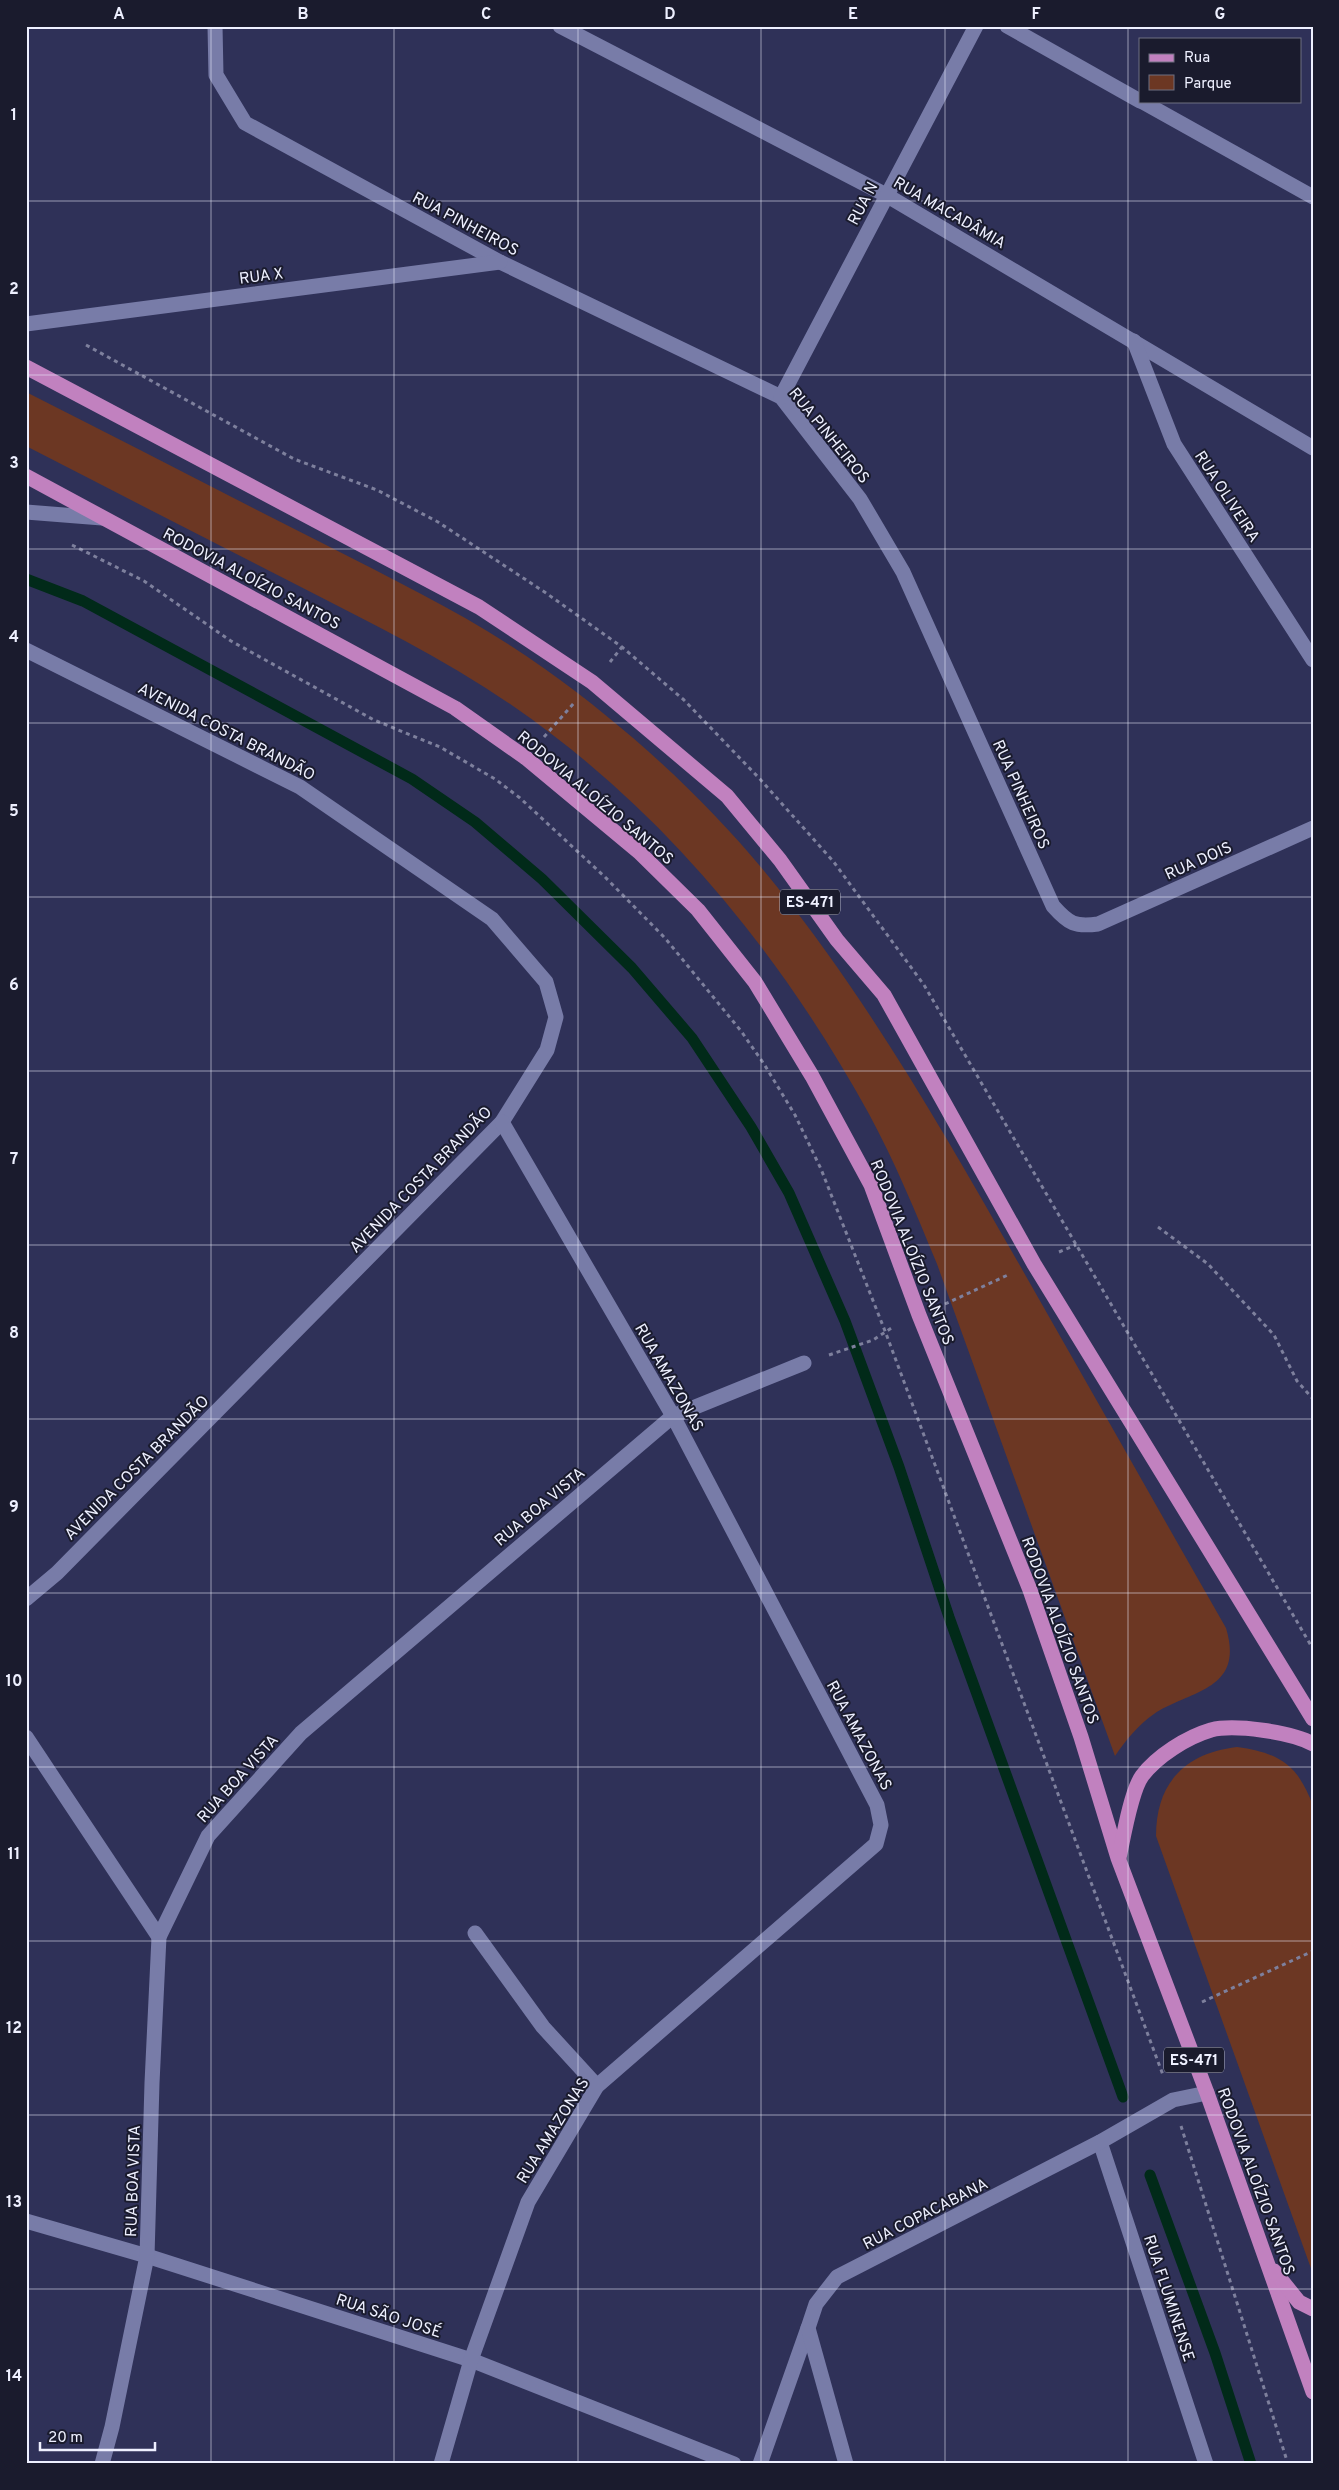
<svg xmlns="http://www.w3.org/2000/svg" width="1339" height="2490" viewBox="0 0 1339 2490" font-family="Overpass,sans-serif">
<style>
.green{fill:#6c3723}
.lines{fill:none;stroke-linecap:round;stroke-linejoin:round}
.stream{stroke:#012a19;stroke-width:11}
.path{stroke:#7e809d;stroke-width:3;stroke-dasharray:4 4;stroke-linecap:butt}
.minor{stroke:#787ca8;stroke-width:15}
.major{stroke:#c181bf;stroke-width:15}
.grid{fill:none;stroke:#eef0ff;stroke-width:1;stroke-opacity:0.55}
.labels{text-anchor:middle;stroke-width:4;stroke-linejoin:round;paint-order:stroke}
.shield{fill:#1a1b2d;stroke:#aeb0c0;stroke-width:1}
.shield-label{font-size:15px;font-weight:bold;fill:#eef0ff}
.street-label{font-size:16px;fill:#eef0ff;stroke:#1a1b2d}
.neatline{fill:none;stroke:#eef0ff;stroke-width:2}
.grid-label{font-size:16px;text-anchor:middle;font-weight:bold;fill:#eef0ff}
</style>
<rect width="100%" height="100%" fill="#2f3158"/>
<g class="green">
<path d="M 26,392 C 127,443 227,495 328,546 C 402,584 477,620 545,669 C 632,731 712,805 778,888 C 873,1007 948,1140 1023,1271 C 1091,1390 1158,1509 1226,1628 C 1245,1691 1190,1690 1154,1714 C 1138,1725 1126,1740 1115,1756 L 937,1264 C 916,1213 895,1162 869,1114 C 781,954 664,810 513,706 C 445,659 371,623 297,585 C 207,539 117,493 26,446 Z"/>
<path d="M 1237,1747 C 1280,1753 1298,1765 1313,1806 L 1313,2274 L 1156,1836 C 1156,1783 1185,1753 1237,1747 Z"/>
</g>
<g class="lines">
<g class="stream">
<path d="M 26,579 L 83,601 L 412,779 L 475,822 L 542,879 L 632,968 L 692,1038 L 751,1127 L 789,1193 L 845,1321 L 899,1467 L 949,1617 L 1123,2097"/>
<path d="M 1150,2175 L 1215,2353 L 1251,2464"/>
</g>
<g class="path">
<path d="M 86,345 L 294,459 L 377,490 L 438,522 L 546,593 L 622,647 L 684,700 L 759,778 L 833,861 L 924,985 L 1313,1649"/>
<path d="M 72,545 L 144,581 L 231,641 L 374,720 L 440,747 L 495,779 L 520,798 L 605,877 L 665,938 L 741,1031 L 764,1064 L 795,1115 L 821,1169 L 885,1331 L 1163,2075"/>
<path d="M 610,662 L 622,647"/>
<path d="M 544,737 L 574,703"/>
<path d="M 1158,1227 L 1208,1264 L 1274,1335 L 1297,1381 L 1313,1399"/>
<path d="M 1059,1252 L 1076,1245"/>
<path d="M 945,1304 L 1010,1274"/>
<path d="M 829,1355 L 873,1340 L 893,1327"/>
<path d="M 1202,2002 L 1313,1951"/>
<path d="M 1181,2126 L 1288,2464"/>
</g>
<g class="minor">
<path d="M 215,26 L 216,75 L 245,123 L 500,262 L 781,397 L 860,499 L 903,572 L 1053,906 C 1069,924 1075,927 1098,924 L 1313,828"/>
<path d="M 560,26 L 886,195 L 1313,448"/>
<path d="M 1007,26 L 1140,101"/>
<path d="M 1141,101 L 1313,197"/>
<path d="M 26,324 L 500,262"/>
<path d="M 1134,341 L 1174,444 L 1313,660"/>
<path d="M 781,397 L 976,26"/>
<path d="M 26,512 L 102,518"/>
<path d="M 26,650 L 300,787 L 492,919 L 546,982 L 556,1017 L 547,1050 L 502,1122 L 57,1573 L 26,1599"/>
<path d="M 26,1737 L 159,1937"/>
<path d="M 475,1933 L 543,2027 L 597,2086"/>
<path d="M 1100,2142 L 1206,2464"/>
<path d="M 26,2221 L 147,2256 L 471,2360 L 734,2464"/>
<path d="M 102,2464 L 112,2427 L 147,2256 L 152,2083 L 159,1937 L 208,1836 L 301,1733 L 673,1416 L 804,1363"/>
<path d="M 441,2464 L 471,2360 L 528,2202 L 597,2086 L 876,1844 L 881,1825 L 877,1805 L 673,1416 L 502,1122"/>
<path d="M 760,2464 L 808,2328"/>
<path d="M 846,2464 L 808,2328 L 816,2304 L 837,2277 L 1100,2142 L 1173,2100 L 1207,2093"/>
</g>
<g class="major">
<path d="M 26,367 L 479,607 L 592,682 L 727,796 L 780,860 L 837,940 L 884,995 L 1034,1264 L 1313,1719"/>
<path d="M 26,476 L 455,708 L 526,758 L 639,852 L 698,910 L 755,982 L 812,1076 L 871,1185 L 919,1315 L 1030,1590 L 1081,1737 L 1118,1858 L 1207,2093 L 1313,2392"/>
<path d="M 1119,1858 C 1123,1839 1131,1791 1142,1776 C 1157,1756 1187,1737 1211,1730 C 1234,1724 1292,1732 1313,1744"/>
<path d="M 1274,2271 L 1299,2302 L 1313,2309"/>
</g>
</g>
<path class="grid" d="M 211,26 L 211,2464M 394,26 L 394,2464M 578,26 L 578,2464M 761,26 L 761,2464M 945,26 L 945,2464M 1128,26 L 1128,2464M 26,201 L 1313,201M 26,375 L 1313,375M 26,549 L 1313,549M 26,723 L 1313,723M 26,897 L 1313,897M 26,1071 L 1313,1071M 26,1245 L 1313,1245M 26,1419 L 1313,1419M 26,1593 L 1313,1593M 26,1767 L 1313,1767M 26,1941 L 1313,1941M 26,2115 L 1313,2115M 26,2289 L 1313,2289"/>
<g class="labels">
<g class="shield">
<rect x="780" y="889.5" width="60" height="25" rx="4"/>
<rect x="1164" y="2047.5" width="60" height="25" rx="4"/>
</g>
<g class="shield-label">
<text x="810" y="907">ES-471</text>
<text x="1194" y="2065">ES-471</text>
</g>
<g class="street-label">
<text transform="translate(862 203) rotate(-62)" y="6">RUA N</text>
<text transform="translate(950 212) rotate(30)" y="6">RUA MACADÂMIA</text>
<text transform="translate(466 223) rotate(28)" y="6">RUA PINHEIROS</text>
<text transform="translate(261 275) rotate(-7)" y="6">RUA X</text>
<text transform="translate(830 435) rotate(51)" y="6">RUA PINHEIROS</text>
<text transform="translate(1228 496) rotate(57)" y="6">RUA OLIVEIRA</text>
<text transform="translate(252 578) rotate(28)" y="6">RODOVIA ALOÍZIO SANTOS</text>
<text transform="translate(227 731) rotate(27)" y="6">AVENIDA COSTA BRANDÃO</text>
<text transform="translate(1022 794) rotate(66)" y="6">RUA PINHEIROS</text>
<text transform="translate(596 797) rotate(40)" y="6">RODOVIA ALOÍZIO SANTOS</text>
<text transform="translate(1198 860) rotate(-24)" y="6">RUA DOIS</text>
<text transform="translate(420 1179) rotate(-46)" y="6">AVENIDA COSTA BRANDÃO</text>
<text transform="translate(913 1252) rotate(68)" y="6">RODOVIA ALOÍZIO SANTOS</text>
<text transform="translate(670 1377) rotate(60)" y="6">RUA AMAZONAS</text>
<text transform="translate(136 1467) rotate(-45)" y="6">AVENIDA COSTA BRANDÃO</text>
<text transform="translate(539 1506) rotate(-40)" y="6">RUA BOA VISTA</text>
<text transform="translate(1061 1630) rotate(70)" y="6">RODOVIA ALOÍZIO SANTOS</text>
<text transform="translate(860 1735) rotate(62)" y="6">RUA AMAZONAS</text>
<text transform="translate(237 1778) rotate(-48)" y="6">RUA BOA VISTA</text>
<text transform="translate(552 2130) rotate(-58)" y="6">RUA AMAZONAS</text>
<text transform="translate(132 2181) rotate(-88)" y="6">RUA BOA VISTA</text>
<text transform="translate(1257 2181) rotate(70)" y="6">RODOVIA ALOÍZIO SANTOS</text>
<text transform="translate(925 2213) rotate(-27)" y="6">RUA COPACABANA</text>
<text transform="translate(1170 2298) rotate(72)" y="6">RUA FLUMINENSE</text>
<text transform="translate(389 2315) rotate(18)" y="6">RUA SÃO JOSÉ</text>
</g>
</g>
<rect width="1339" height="2490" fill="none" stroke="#1a1b2d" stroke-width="55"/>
<rect x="1139" y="38" width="162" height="65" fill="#1a1b2d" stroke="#6f7081"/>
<rect x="1149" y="54" width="25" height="8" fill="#c181bf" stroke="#6f7081"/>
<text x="1184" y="62" font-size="15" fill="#eef0ff">Rua</text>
<rect x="1149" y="75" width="25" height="15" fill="#6c3723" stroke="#6f7081"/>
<text x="1184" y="88" font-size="15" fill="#eef0ff">Parque</text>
<path d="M40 2442v8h115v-8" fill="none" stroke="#eef0ff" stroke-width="2.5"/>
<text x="48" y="2442" font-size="15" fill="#eef0ff" stroke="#1a1b2d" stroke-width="4" paint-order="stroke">20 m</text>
<rect x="28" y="28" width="1284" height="2434" class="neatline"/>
<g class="grid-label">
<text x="119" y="19">A</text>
<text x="303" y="19">B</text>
<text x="486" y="19">C</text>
<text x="670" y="19">D</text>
<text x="853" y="19">E</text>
<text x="1036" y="19">F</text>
<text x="1220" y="19">G</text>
<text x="14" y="120">1</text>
<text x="14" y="294">2</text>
<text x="14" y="468">3</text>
<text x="14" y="642">4</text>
<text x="14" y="816">5</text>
<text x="14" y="990">6</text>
<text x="14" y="1164">7</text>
<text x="14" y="1338">8</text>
<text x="14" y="1512">9</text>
<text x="14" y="1686">10</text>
<text x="14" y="1859">11</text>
<text x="14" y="2033">12</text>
<text x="14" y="2207">13</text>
<text x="14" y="2381">14</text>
</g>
</svg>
